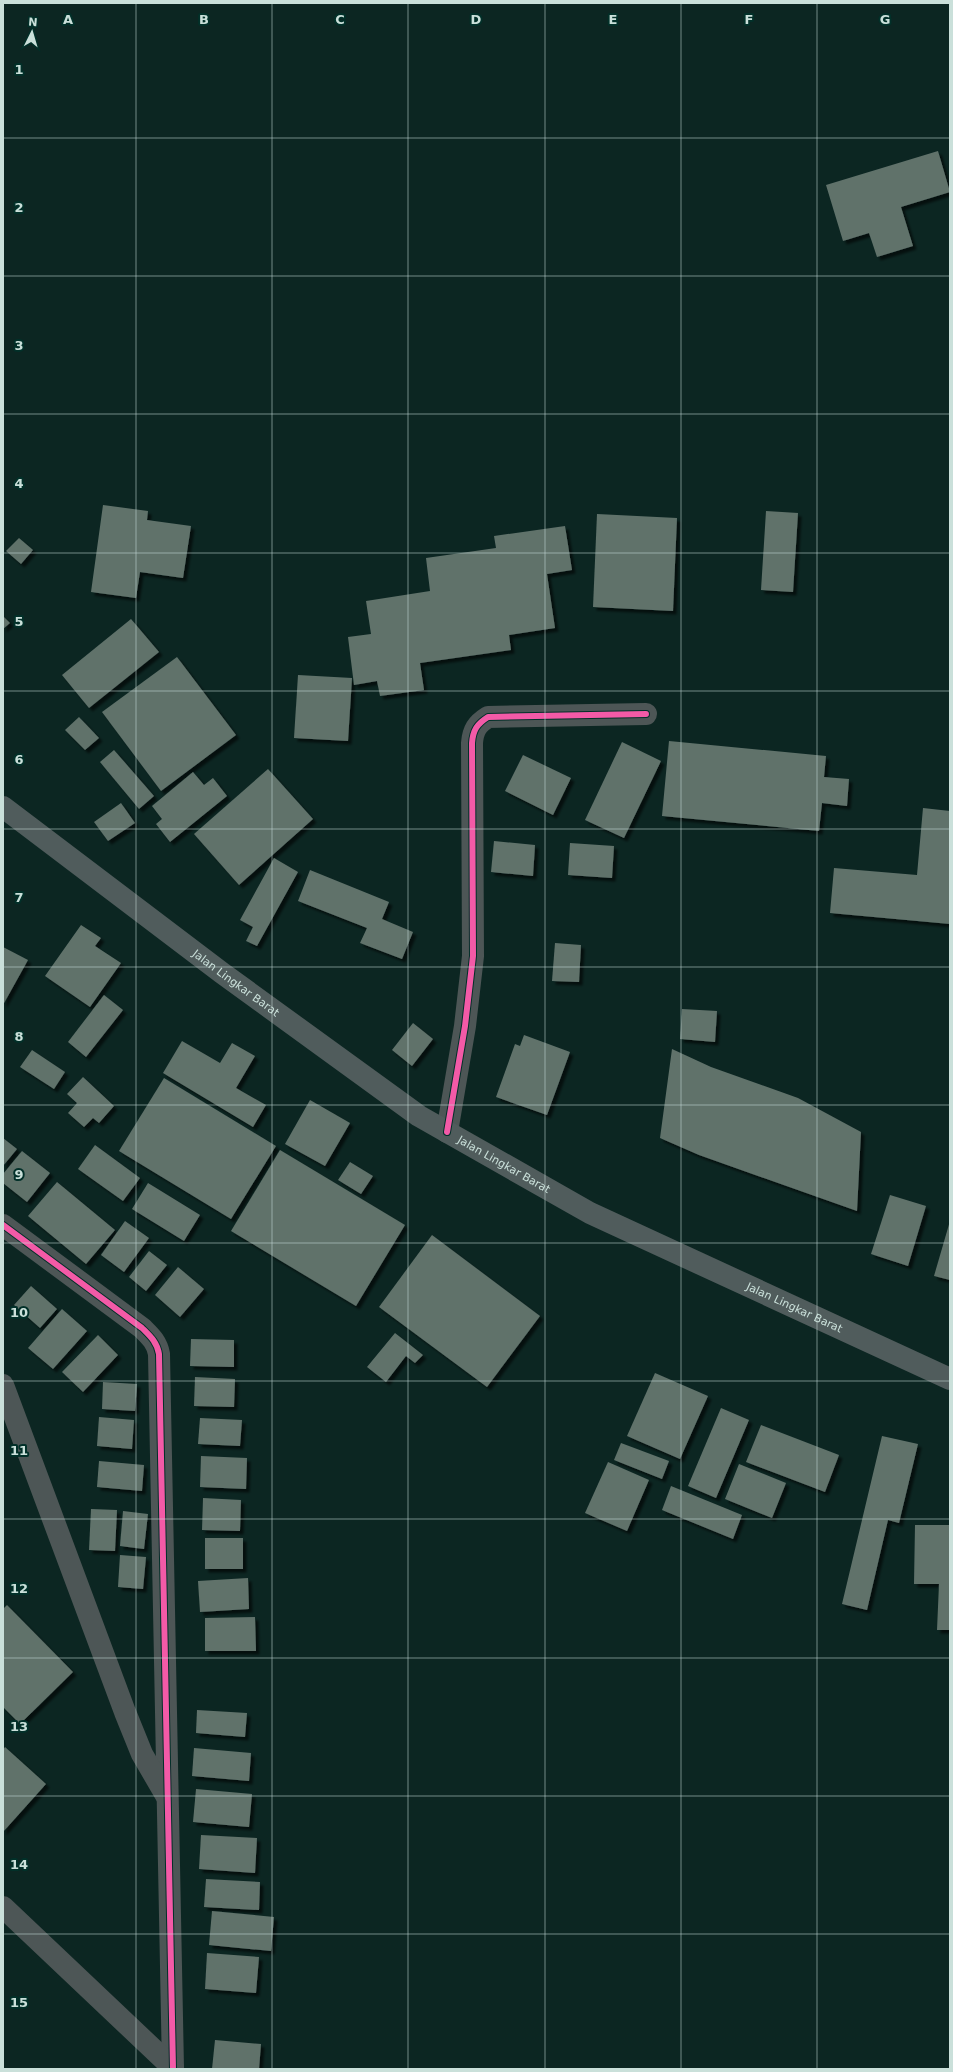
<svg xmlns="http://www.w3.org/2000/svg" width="953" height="2072" viewBox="0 0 953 2072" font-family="'DejaVu Sans',sans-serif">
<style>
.building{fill:#60726b;filter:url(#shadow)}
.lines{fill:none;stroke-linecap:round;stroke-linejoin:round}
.minor{stroke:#4d5656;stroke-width:22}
.trunk{stroke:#505c5c;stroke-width:22}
.cycleway-casing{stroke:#023029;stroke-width:8}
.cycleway{stroke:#f35aa7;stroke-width:6}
.grid{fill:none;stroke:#cae0da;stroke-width:1;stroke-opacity:0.55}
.labels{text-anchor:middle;stroke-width:4;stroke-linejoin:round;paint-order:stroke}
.street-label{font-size:11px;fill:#cae0da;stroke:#023029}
.grid-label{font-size:13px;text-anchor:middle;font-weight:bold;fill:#cae0da;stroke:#023029;stroke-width:4;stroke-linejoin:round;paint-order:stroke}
</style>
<defs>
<filter id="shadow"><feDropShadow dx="3.5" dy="3.5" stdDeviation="1" flood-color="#0009"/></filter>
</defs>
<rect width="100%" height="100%" fill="#0c2622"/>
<g class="building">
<path d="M 938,151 L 950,192 L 901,207 L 913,246 L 877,257 L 869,233 L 843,241 L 826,185 Z"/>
<path d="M 103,505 L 148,511 L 147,520 L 191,526 L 183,578 L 140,572 L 136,598 L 91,592 Z"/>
<path d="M 766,511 L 798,513 L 793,592 L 761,590 Z"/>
<path d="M 597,514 L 677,518 L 673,611 L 593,607 Z"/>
<path d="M 565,526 L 572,570 L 547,574 L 555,628 L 509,635 L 511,650 L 420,663 L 424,690 L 380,696 L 377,681 L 354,685 L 348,637 L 371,634 L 366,601 L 430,591 L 426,558 L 496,548 L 494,536 Z"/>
<path d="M 19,538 L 33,550 L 21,564 L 6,551 Z"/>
<path d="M 3,616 L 10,623 L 3,629 Z"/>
<path d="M 131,619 L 159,652 L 89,708 L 62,675 Z"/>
<path d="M 177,657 L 236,735 L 161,791 L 102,712 Z"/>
<path d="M 298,675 L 352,678 L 348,741 L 294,738 Z"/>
<path d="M 79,717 L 99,738 L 85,750 L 65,730 Z"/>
<path d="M 669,741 L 826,756 L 824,777 L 849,779 L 847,806 L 822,803 L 819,831 L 662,816 Z"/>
<path d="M 622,742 L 661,761 L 624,838 L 585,820 Z"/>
<path d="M 114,750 L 154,796 L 139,809 L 100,762 Z"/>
<path d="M 523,755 L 571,778 L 553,815 L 505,791 Z"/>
<path d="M 268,769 L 313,819 L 239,885 L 194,834 Z"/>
<path d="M 193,772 L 204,785 L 213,778 L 227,796 L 170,842 L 156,824 L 162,819 L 152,806 Z"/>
<path d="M 121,803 L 135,823 L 108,841 L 94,822 Z"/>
<path d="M 923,808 L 950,811 L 950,924 L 830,913 L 834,868 L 917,875 Z"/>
<path d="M 494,841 L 535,845 L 533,876 L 491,872 Z"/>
<path d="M 570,843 L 614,846 L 612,878 L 568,875 Z"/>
<path d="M 274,858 L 298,872 L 257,946 L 246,941 L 253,927 L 240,920 Z"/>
<path d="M 310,870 L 389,902 L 382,919 L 413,932 L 402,959 L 360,943 L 367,928 L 298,901 Z"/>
<path d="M 81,925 L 101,938 L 95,946 L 121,963 L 90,1007 L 45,976 Z"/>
<path d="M 555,943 L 581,945 L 579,982 L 552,981 Z"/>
<path d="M 3,947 L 28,960 L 3,1005 Z"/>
<path d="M 104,995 L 123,1010 L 86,1057 L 68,1042 Z"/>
<path d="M 682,1009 L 717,1011 L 715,1042 L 680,1039 Z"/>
<path d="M 413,1023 L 433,1039 L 412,1066 L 392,1050 Z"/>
<path d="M 524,1035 L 570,1052 L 547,1115 L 496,1097 L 515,1044 L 520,1046 Z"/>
<path d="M 182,1041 L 220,1063 L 232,1043 L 255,1056 L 236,1088 L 266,1105 L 253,1127 L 163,1073 Z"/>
<path d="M 672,1049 L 711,1067 L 798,1098 L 861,1132 L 857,1211 L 699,1155 L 660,1138 Z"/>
<path d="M 32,1050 L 65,1072 L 54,1089 L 20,1067 Z"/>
<path d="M 83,1077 L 114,1106 L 99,1123 L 93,1118 L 84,1127 L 68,1113 L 77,1103 L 67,1094 Z"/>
<path d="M 164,1078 L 276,1146 L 231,1219 L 119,1151 Z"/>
<path d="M 310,1100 L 350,1123 L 325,1166 L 285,1144 Z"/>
<path d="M 3,1138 L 17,1149 L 3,1166 Z"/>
<path d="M 95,1145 L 140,1178 L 123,1201 L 78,1169 Z"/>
<path d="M 280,1150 L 405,1225 L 356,1306 L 231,1231 Z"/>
<path d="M 22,1151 L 50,1173 L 27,1202 L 3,1183 L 3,1174 Z"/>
<path d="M 350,1162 L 373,1176 L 361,1194 L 338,1180 Z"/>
<path d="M 57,1182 L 115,1230 L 86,1264 L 28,1216 Z"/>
<path d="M 148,1183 L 200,1215 L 184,1241 L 132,1209 Z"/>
<path d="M 890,1195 L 926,1206 L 908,1266 L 871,1254 Z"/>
<path d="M 125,1221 L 149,1238 L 124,1272 L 101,1255 Z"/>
<path d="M 950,1221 L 950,1280 L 934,1276 Z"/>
<path d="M 432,1235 L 540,1316 L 487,1387 L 379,1307 Z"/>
<path d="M 149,1251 L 167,1265 L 146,1291 L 129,1277 Z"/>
<path d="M 178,1267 L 204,1289 L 180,1317 L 155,1295 Z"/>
<path d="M 31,1286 L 57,1309 L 40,1328 L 14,1305 Z"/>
<path d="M 62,1309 L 87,1331 L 53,1369 L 28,1348 Z"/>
<path d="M 395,1333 L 423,1355 L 415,1363 L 406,1356 L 386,1382 L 367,1367 Z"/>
<path d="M 98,1335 L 118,1355 L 83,1392 L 62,1372 Z"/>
<path d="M 191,1339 L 234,1340 L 234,1367 L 190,1366 Z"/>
<path d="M 655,1373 L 708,1396 L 680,1459 L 627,1436 Z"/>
<path d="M 195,1377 L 235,1379 L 234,1407 L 194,1406 Z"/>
<path d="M 103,1382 L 137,1384 L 135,1411 L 102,1409 Z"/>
<path d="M 721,1408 L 749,1420 L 716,1498 L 688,1486 Z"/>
<path d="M 99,1417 L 134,1420 L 132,1449 L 97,1446 Z"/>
<path d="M 200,1418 L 242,1420 L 240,1446 L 198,1444 Z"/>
<path d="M 761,1425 L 839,1455 L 825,1492 L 746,1462 Z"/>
<path d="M 882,1436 L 918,1444 L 899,1523 L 888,1520 L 867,1610 L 842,1604 Z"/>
<path d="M 621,1443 L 669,1461 L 662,1479 L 614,1460 Z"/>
<path d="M 201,1456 L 247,1458 L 246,1489 L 200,1487 Z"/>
<path d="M 99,1461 L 144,1465 L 142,1491 L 97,1487 Z"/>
<path d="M 608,1462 L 649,1480 L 627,1531 L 585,1513 Z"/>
<path d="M 739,1464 L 786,1483 L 772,1518 L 725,1499 Z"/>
<path d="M 671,1486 L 742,1515 L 733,1539 L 662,1510 Z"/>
<path d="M 203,1498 L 241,1500 L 240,1531 L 202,1530 Z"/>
<path d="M 91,1509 L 117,1510 L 115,1551 L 89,1550 Z"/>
<path d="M 123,1511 L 148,1514 L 144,1549 L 120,1546 Z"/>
<path d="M 915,1525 L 950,1525 L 950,1630 L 937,1630 L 939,1584 L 914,1584 Z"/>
<rect x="205" y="1538" width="38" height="31"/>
<path d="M 120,1555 L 146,1557 L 143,1589 L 118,1587 Z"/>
<path d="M 248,1578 L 249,1609 L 200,1612 L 198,1581 Z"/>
<path d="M 7,1605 L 73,1672 L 20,1724 L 3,1707 L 3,1609 Z"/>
<path d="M 255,1617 L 256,1651 L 205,1651 L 205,1618 Z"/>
<path d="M 197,1710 L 247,1713 L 245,1737 L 196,1733 Z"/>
<path d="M 5,1747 L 46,1784 L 3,1832 L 3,1750 Z"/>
<path d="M 194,1748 L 251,1753 L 249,1781 L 192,1776 Z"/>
<path d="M 196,1789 L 252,1794 L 249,1827 L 193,1822 Z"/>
<path d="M 201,1835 L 257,1838 L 255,1873 L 199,1869 Z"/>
<path d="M 206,1879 L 260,1882 L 259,1910 L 204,1907 Z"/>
<path d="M 212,1911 L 274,1917 L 271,1951 L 209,1945 Z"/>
<path d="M 207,1953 L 259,1957 L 256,1993 L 205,1989 Z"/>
<path d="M 215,2040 L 261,2044 L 259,2069 L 212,2069 Z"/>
</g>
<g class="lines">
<g class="minor">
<path d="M 447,1132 L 465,1026 L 473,956 L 472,743 C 473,730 477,724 488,717 L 646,714"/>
<path d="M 3,1225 L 142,1328 C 150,1336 157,1342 159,1354 L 173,2069"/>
<path d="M 3,1385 L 125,1712 L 142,1754 L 167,1797"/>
<path d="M 3,1907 L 173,2068"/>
</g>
<path class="trunk" id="s1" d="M 3,807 L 222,973 L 419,1116 L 590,1213 L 950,1379"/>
<g class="cycleway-casing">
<g id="cycleway">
<path d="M 447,1132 L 465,1026 L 473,956 L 472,743 C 473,730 477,724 488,717 L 646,714"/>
<path d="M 3,1225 L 142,1328 C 150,1336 157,1342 159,1354 L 173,2069"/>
</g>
</g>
<use href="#cycleway" class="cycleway"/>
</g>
<path class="grid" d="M 136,3 L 136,2069M 272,3 L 272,2069M 408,3 L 408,2069M 545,3 L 545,2069M 681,3 L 681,2069M 817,3 L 817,2069M 3,138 L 950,138M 3,276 L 950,276M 3,414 L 950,414M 3,553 L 950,553M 3,691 L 950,691M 3,829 L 950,829M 3,967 L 950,967M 3,1105 L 950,1105M 3,1243 L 950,1243M 3,1381 L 950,1381M 3,1519 L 950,1519M 3,1658 L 950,1658M 3,1796 L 950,1796M 3,1934 L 950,1934"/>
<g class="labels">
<g class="street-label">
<text dy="4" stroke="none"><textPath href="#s1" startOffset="292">Jalan Lingkar Barat</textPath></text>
<text dy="4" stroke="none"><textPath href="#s1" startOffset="616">Jalan Lingkar Barat</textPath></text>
<text dy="4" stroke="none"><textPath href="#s1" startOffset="940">Jalan Lingkar Barat</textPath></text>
</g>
</g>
<g class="grid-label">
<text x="68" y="24">A</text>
<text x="204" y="24">B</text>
<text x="340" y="24">C</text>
<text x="476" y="24">D</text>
<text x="613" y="24">E</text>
<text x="749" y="24">F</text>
<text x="885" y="24">G</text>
<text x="19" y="74">1</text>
<text x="19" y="212">2</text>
<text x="19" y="350">3</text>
<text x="19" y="488">4</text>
<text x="19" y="626">5</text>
<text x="19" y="764">6</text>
<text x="19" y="902">7</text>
<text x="19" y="1041">8</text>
<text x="19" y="1179">9</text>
<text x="19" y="1317">10</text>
<text x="19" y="1455">11</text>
<text x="19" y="1593">12</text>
<text x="19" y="1731">13</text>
<text x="19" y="1869">14</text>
<text x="19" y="2007">15</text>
</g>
<rect width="953" height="2072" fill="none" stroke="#cae0da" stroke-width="8"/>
<g transform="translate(32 32) rotate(5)" stroke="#023029" stroke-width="3" paint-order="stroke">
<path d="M0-3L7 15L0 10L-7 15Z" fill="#cae0da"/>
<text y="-6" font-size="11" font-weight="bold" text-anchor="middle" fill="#cae0da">N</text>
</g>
</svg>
